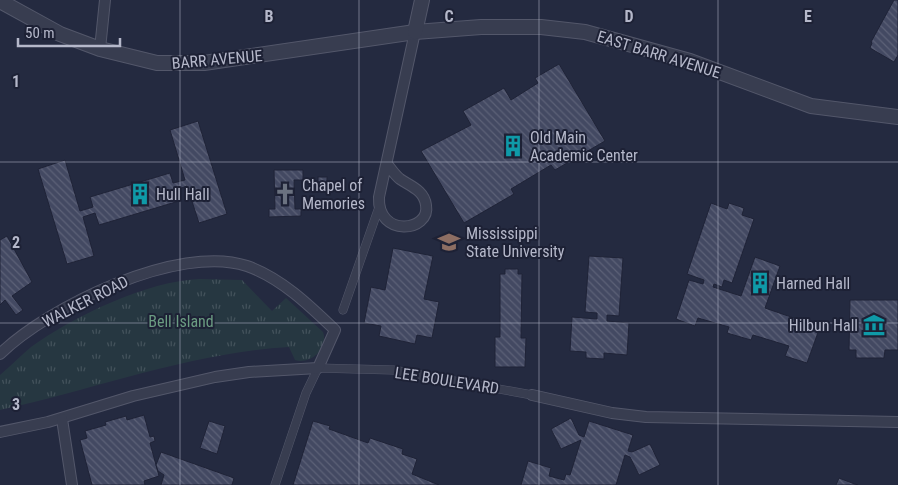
<svg xmlns="http://www.w3.org/2000/svg" width="898" height="485" viewBox="0 0 898 485" font-family="'Roboto Condensed',sans-serif">
<style>
.park{fill:url(#park-tufts)}
.building{fill:url(#building-back-hatch);stroke:#1f2337}
.lines{fill:none;stroke-linecap:round;stroke-linejoin:round}
.pedestrian-casing{stroke:#53576a;stroke-width:9}
.minor-casing{stroke:#53576a;stroke-width:12}
.tertiary-casing{stroke:#53576a;stroke-width:16}
.pedestrian{stroke:#383d50;stroke-width:8}
.minor{stroke:#383d50;stroke-width:10}
.tertiary{stroke:#383d50;stroke-width:14}
.grid{fill:none;stroke:#b5b8ca;stroke-width:1;stroke-opacity:0.55}
.labels{text-anchor:middle;stroke-width:4;stroke-linejoin:round;paint-order:stroke}
.street-label{font-size:16px;fill:#b5b8ca;stroke:#1d2135}
.poi-label{font-size:16px;fill:#b5b8ca;stroke:#1d2135;text-anchor:start}
.park-label{font-size:16px;fill:#6b9c82;stroke:#1d2135}
.grid-label{font-size:16px;text-anchor:middle;font-weight:bold;fill:#b5b8ca;stroke:#1d2135;stroke-width:4;stroke-linejoin:round;paint-order:stroke}
</style>
<defs>
<pattern id="park-tufts" width="24" height="20" patternUnits="userSpaceOnUse" patternTransform="scale(1.25)"><rect width="24" height="20" fill="#263741"/><path d="M3 7l-1-3M5 7V3M7 7l1-3M15 17l-1-3M17 17v-4M19 17l1-3" fill="none" stroke="#43525b"/></pattern>
<pattern id="building-back-hatch" width="6" height="6" patternUnits="userSpaceOnUse" patternTransform="scale(1.25)"><rect width="6" height="6" fill="#434962"/><path d="M-1 5l2 2M0 0l6 6M5-1l2 2" fill="none" stroke="#5c6177"/></pattern>
</defs>
<rect width="100%" height="100%" fill="#242a40"/>
<path class="park" d="M 200,279 L 242,280 L 272,311 L 286,298 L 323,332 C 329,348 311,365 295,360 L 289,347 C 189,353 97,389 0,410 L 0,375 C 11,366 20,356 31,347 C 74,316 147,281 200,279 Z"/>
<g class="building">
<path d="M 894,0 L 898,0 L 898,55 L 894,62 L 870,48 L 872,43 L 871,42 Z"/>
<path d="M 559,64 L 605,141 L 555,170 L 551,165 L 511,189 L 514,194 L 464,223 L 421,151 L 471,125 L 463,111 L 504,88 L 511,100 L 538,83 L 535,78 Z"/>
<path d="M 198,121 L 227,214 L 199,223 L 187,186 L 176,190 L 179,201 L 99,225 L 95,213 L 83,217 L 94,256 L 67,264 L 38,169 L 65,160 L 80,211 L 93,207 L 90,197 L 170,173 L 173,183 L 185,180 L 170,130 Z"/>
<path d="M 274,170 L 303,170 L 303,180 L 294,180 L 295,209 L 301,209 L 301,216 L 269,217 L 269,209 L 275,209 Z"/>
<rect x="318" y="177" width="9" height="9"/>
<path d="M 711,203 L 727,209 L 729,203 L 744,208 L 742,215 L 754,219 L 732,283 L 724,280 L 722,287 L 714,284 L 713,287 L 741,296 L 755,257 L 780,266 L 765,308 L 820,327 L 807,363 L 785,356 L 789,346 L 753,335 L 751,340 L 727,333 L 729,327 L 698,318 L 695,326 L 676,319 L 689,280 L 703,284 L 704,280 L 687,274 Z"/>
<path d="M 7,236 L 32,282 L 12,296 L 23,310 L 16,315 L 5,300 L 0,305 L 0,240 Z"/>
<path d="M 393,248 L 433,256 L 424,299 L 439,302 L 432,338 L 417,335 L 415,344 L 379,336 L 381,326 L 364,323 L 371,287 L 385,290 Z"/>
<path d="M 589,256 L 623,258 L 619,316 L 607,315 L 607,321 L 629,323 L 627,355 L 604,353 L 604,359 L 586,358 L 586,352 L 570,351 L 572,317 L 597,319 L 597,313 L 585,312 Z"/>
<path d="M 505,269 L 518,269 L 518,274 L 522,274 L 521,338 L 526,338 L 525,367 L 495,367 L 495,337 L 500,337 L 500,274 L 505,274 Z"/>
<path d="M 850,300 L 898,300 L 898,350 L 885,350 L 884,358 L 856,358 L 856,350 L 849,350 Z"/>
<path d="M 144,415 L 150,437 L 154,436 L 155,441 L 150,443 L 159,476 L 144,481 L 145,485 L 92,485 L 80,440 L 87,438 L 85,431 L 106,425 L 105,422 L 126,416 L 127,420 Z"/>
<path d="M 571,418 L 579,435 L 584,437 L 589,421 L 633,435 L 628,451 L 632,452 L 650,444 L 660,465 L 639,475 L 630,457 L 625,455 L 616,485 L 521,485 L 528,461 L 551,468 L 549,476 L 564,480 L 566,474 L 570,475 L 581,440 L 561,449 L 551,429 Z"/>
<path d="M 209,421 L 225,426 L 217,454 L 200,448 Z"/>
<path d="M 313,421 L 330,426 L 329,429 L 368,443 L 370,438 L 403,449 L 402,454 L 417,459 L 412,474 L 439,485 L 293,485 Z"/>
<path d="M 161,452 L 234,478 L 232,485 L 161,485 L 164,475 L 158,471 L 156,465 Z"/>
<path d="M 839,478 L 852,483 L 858,485 L 836,485 Z"/>
</g>
<g class="lines">
<g class="pedestrian-casing">
<g id="pedestrian">
<path d="M 343,310 L 378,210"/>
<path d="M 275,485 L 306,393 L 318,368 L 393,370 L 532,395"/>
</g>
</g>
<g class="minor-casing">
<g id="minor">
<path d="M 100,49 L 105,0"/>
<path d="M 387,164 C 391,169 395,175 400,179 C 410,186 424,190 426,205 C 431,232 377,238 379,197 L 415,32"/>
<path d="M 0,354 C 48,307 179,243 247,266 C 281,278 309,305 335,330 L 318,368 L 249,372 L 215,377 L 133,396 L 48,422 L 0,432"/>
<path d="M 532,395 L 612,413 L 646,417 L 898,422"/>
<path d="M 62,419 L 72,485"/>
</g>
</g>
<g class="tertiary-casing">
<g id="tertiary">
<path d="M 0,1 L 60,34 L 100,49 L 157,63 L 204,63 L 415,32 L 481,27 L 541,27 L 585,32 L 690,61 L 811,106 L 898,117"/>
<path d="M 415,32 L 422,0"/>
</g>
</g>
<use href="#pedestrian" class="pedestrian"/>
<use href="#minor" class="minor"/>
<use href="#tertiary" class="tertiary"/>
</g>
<path class="grid" d="M 180,0 L 180,485M 359,0 L 359,485M 539,0 L 539,485M 718,0 L 718,485M 0,162 L 898,162M 0,323 L 898,323"/>
<defs>
<g id="building-bare" transform="scale(1.725)"><path d="M-4-6H4V6H1V3H-1V6H-4ZM-2.5-4.3h1.7v1.8h-1.7ZM.8-4.3h1.7v1.8H.8ZM-2.5-1h1.7V.8h-1.7ZM.8-1h1.7V.8H.8Z" fill="#0f9aa8" stroke="#1d2135" stroke-width="2.5" paint-order="stroke"/></g>
<g id="church-bare" transform="scale(1.725)"><path d="M-1.2-6h2.4v3.5h3.3v2.4h-3.3V6h-2.4V-.1h-3.3v-2.4h3.3Z" fill="#6b7280" stroke="#1d2135" stroke-width="2.5" paint-order="stroke"/></g>
<g id="university-bare" transform="scale(1.725)"><path d="M0-5L7-2L0 1L-7-2ZM-4 1L0 2.5L4 1V4Q0 6-4 4Z" fill="#8d6e63" stroke="#1d2135" stroke-width="2.5" paint-order="stroke"/></g>
<g id="museum-bare" transform="scale(1.725)"><path d="M0-6L6-3V-2H-6V-3ZM-5-1h2V3h-2ZM-1-1h2V3h-2ZM3-1h2V3H3ZM-6 4H6V6H-6Z" fill="#0f9aa8" stroke="#1d2135" stroke-width="2.5" paint-order="stroke"/></g>
</defs>
<g fill-rule="evenodd">
<use href="#building-bare" x="513" y="146"/>
<use href="#building-bare" x="140" y="194"/>
<use href="#church-bare" x="285" y="194"/>
<use href="#university-bare" x="449" y="242"/>
<use href="#building-bare" x="760" y="283"/>
<use href="#museum-bare" x="874" y="325"/>
</g>
<g class="labels">
<g class="street-label">
<text transform="translate(659 54) rotate(17)" y="6">EAST BARR AVENUE</text>
<text transform="translate(217 59) rotate(-5)" y="6">BARR AVENUE</text>
<text transform="translate(85 301) rotate(-27)" y="6">WALKER ROAD</text>
<text transform="translate(447 380) rotate(9)" y="6">LEE BOULEVARD</text>
</g>
<g class="poi-label">
<text x="530" y="143">Old Main<tspan x="530" dy="18">Academic Center</tspan></text>
<text x="302" y="191">Chapel of<tspan x="302" dy="18">Memories</tspan></text>
<text x="156" y="200">Hull Hall</text>
<text x="466" y="239">Mississippi<tspan x="466" dy="18">State University</tspan></text>
<text x="776" y="289">Harned Hall</text>
<text x="858" y="331" text-anchor="end">Hilbun Hall</text>
</g>
<g class="park-label">
<text x="181" y="327">Bell Island</text>
</g>
</g>
<g class="grid-label">
<text x="269" y="22">B</text>
<text x="449" y="22">C</text>
<text x="629" y="22">D</text>
<text x="808" y="22">E</text>
<text x="16" y="87">1</text>
<text x="16" y="248">2</text>
<text x="16" y="410">3</text>
</g>
<path d="M18 38v8h102v-8" fill="none" stroke="#b5b8ca" stroke-width="2.5"/>
<text x="25" y="38" font-size="15" fill="#b5b8ca" stroke="#1d2135" stroke-width="4" paint-order="stroke">50 m</text>
</svg>
